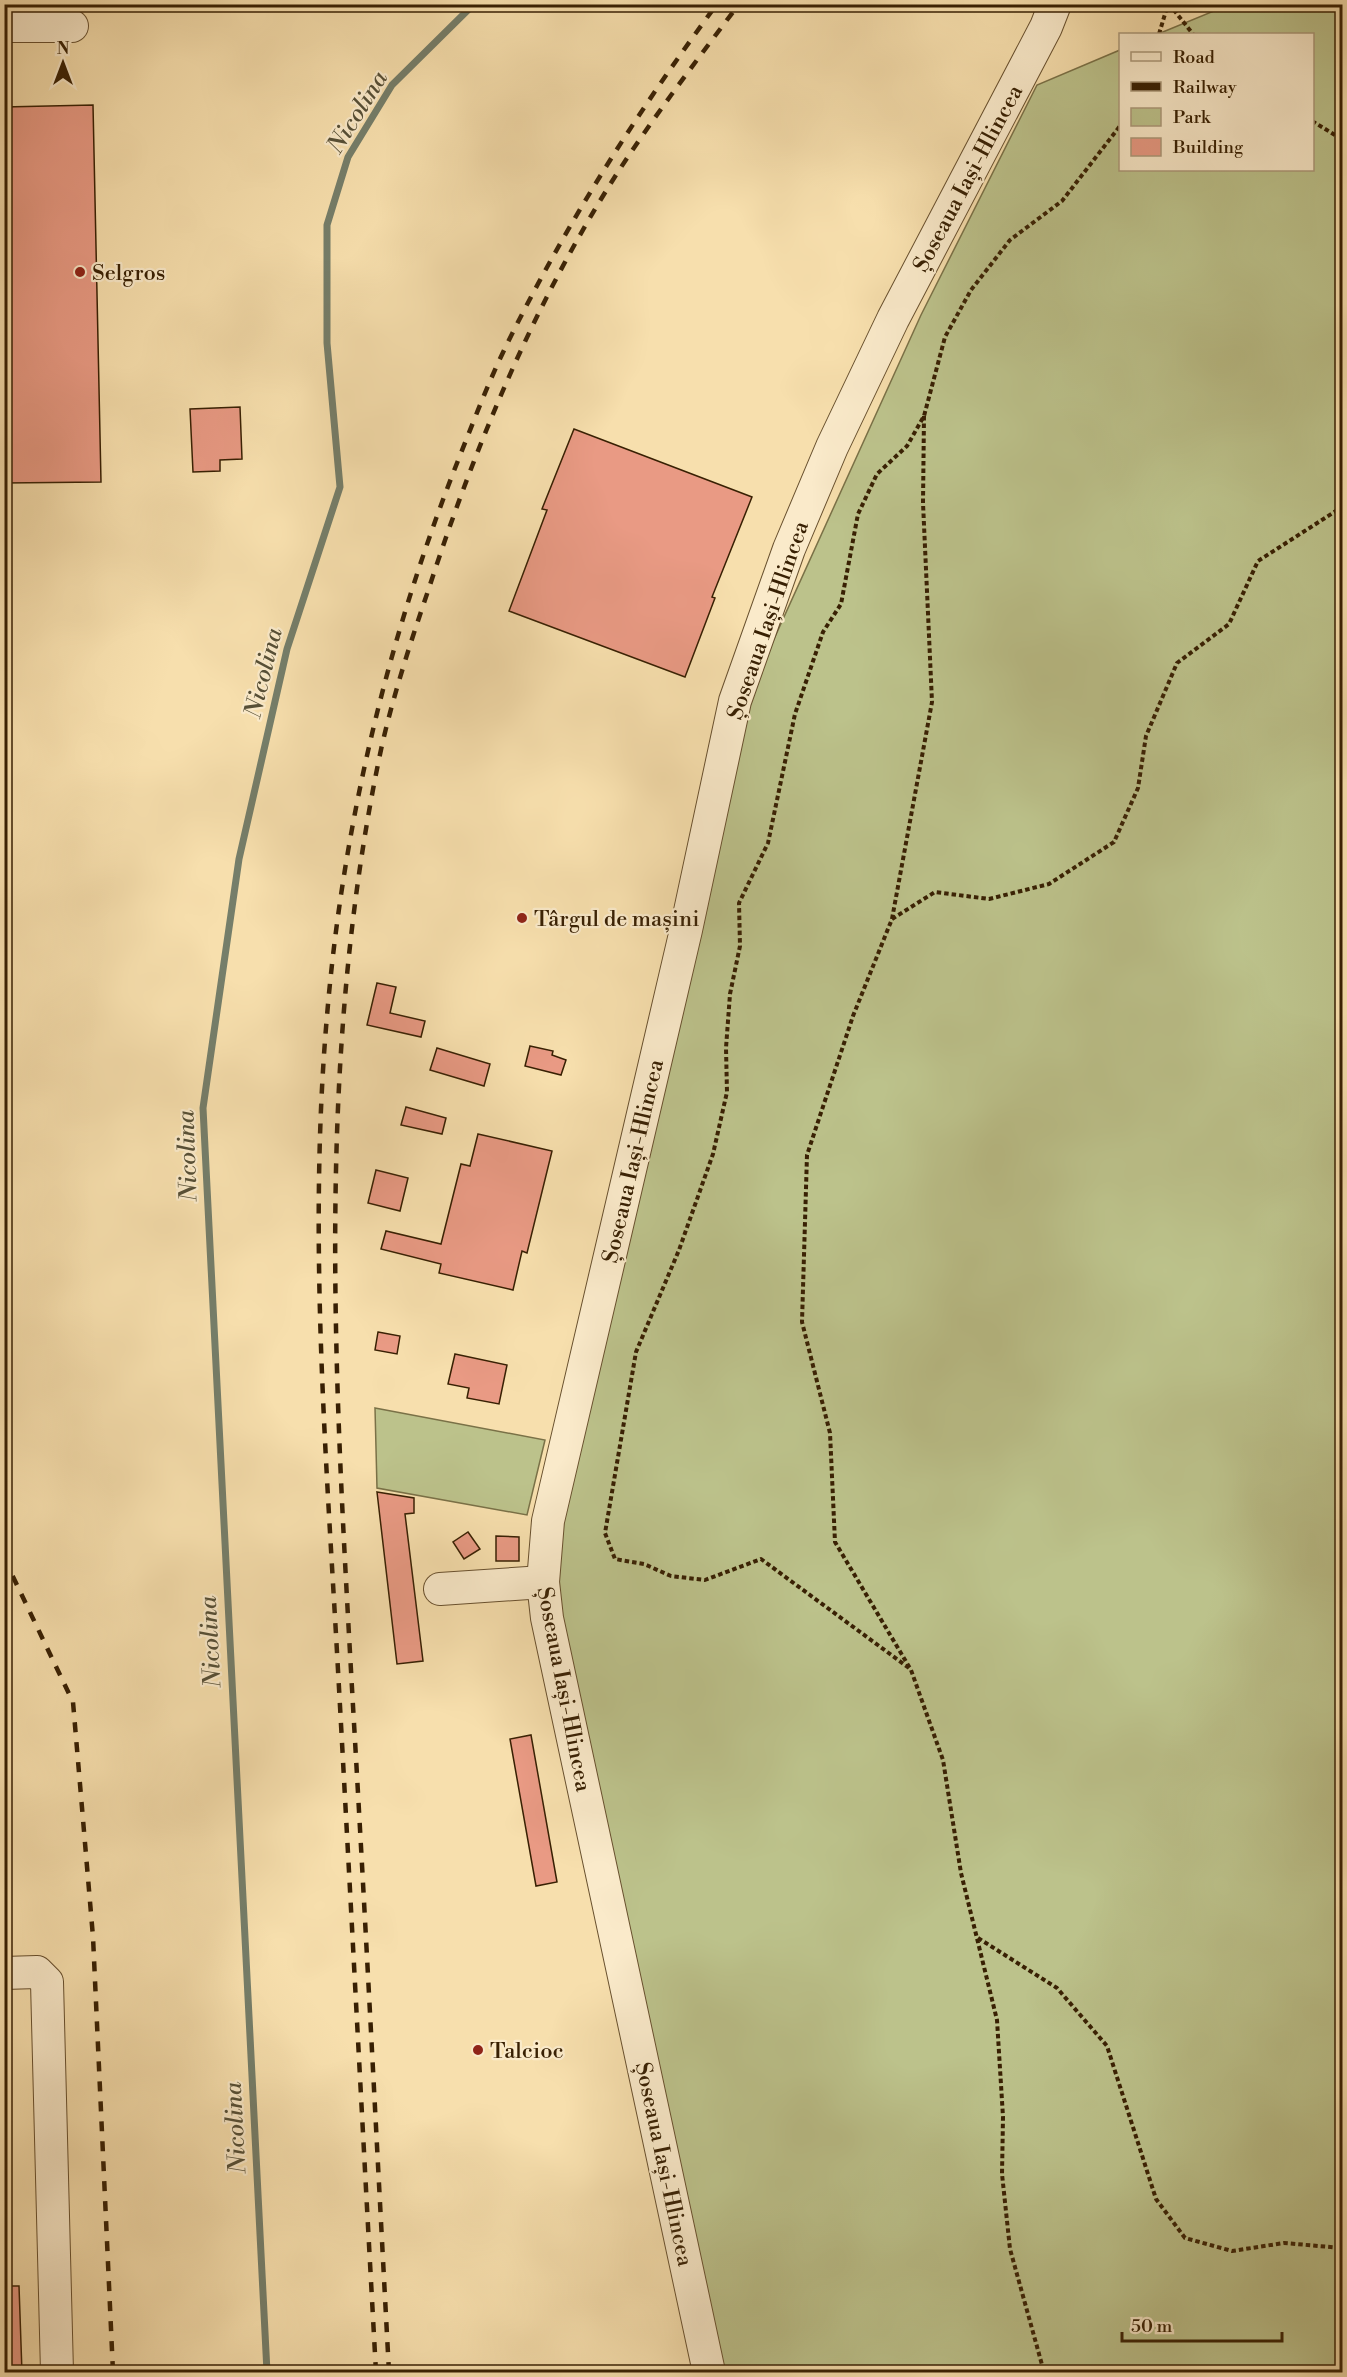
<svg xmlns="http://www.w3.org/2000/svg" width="1347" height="2377" viewBox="0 0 1347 2377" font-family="'Libre Bodoni',serif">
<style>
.green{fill:#bcc28b;stroke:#7a7147;stroke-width:1.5}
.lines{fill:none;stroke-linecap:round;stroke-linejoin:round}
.stream{stroke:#757e6a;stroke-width:7}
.building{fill:#e99a84;stroke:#382003;stroke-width:1.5}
.minor-casing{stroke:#68502e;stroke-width:34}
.path{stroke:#382003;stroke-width:4;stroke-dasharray:4.5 3;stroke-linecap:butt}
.minor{stroke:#faeaca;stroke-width:32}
.rail{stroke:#382003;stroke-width:4.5;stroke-dasharray:10 10;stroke-linecap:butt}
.poi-dot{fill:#8f2418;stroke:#faeaca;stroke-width:2}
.labels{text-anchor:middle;stroke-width:4.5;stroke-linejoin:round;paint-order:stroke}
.street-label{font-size:22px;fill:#382003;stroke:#faeaca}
.poi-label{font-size:22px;fill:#382003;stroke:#faeaca;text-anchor:start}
.water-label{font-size:24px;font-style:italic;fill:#564f36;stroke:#faeaca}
</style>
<rect width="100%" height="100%" fill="#f7dfad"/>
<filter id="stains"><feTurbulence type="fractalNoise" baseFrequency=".00333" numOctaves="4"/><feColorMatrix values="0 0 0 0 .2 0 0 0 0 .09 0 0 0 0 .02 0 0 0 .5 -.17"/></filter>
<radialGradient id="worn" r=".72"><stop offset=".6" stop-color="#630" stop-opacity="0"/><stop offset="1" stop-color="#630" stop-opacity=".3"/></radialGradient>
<g class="green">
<path d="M 1216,5 L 1342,5 L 1342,2372 L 719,2372 L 543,1572 L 744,705 L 921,315 L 1037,85 L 1120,50 L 1120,170 L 1312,170 L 1312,34 L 1158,34 L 1214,11 Z"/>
<path d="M 375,1408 L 545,1440 L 527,1515 L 377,1488 Z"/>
</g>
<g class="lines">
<path class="stream" d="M 267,2372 L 203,1108 L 239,859 L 287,649 L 340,487 L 327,343 L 327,225 L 348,157 L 392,85 L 474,4"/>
</g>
<g class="building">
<path d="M 93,105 L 101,482 L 4,483 L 4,107 Z"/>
<path d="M 240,407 L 242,459 L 220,460 L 220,471 L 193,472 L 190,409 Z"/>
<path d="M 574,429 L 752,497 L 712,597 L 715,598 L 685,677 L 509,611 L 547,510 L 542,509 Z"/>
<path d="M 377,983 L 396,987 L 390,1013 L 425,1021 L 421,1037 L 367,1025 Z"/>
<path d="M 530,1046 L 553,1051 L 552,1055 L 566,1060 L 561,1075 L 525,1066 Z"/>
<path d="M 437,1048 L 490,1064 L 484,1086 L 430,1070 Z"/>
<path d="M 406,1107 L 446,1118 L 442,1134 L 401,1125 Z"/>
<path d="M 478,1134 L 552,1151 L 527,1253 L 522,1251 L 513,1290 L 439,1273 L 441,1264 L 381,1249 L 386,1231 L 441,1244 L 461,1164 L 470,1166 Z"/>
<path d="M 376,1170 L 408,1178 L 400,1211 L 368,1203 Z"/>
<path d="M 378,1332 L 400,1336 L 397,1354 L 375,1350 Z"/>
<path d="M 455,1354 L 507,1365 L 499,1404 L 467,1398 L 469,1388 L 448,1384 Z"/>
<path d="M 377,1492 L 414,1498 L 414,1513 L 405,1514 L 423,1661 L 397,1664 Z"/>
<path d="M 468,1532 L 480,1549 L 464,1559 L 453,1542 Z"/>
<path d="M 496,1536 L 519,1537 L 519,1561 L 496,1561 Z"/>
<path d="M 531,1735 L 557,1882 L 536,1886 L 510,1739 Z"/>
<path d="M 4,2286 L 19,2286 L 22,2373 L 4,2373 Z"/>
</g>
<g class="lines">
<g class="minor-casing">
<g id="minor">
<path d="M 4,26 L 72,26"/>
<path d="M 440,1589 L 543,1582"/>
<path d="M 4,1973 L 37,1972 L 47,1982 L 57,2372"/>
<path d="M 709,2372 L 547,1618 L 543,1582 L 548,1521 L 686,930 L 735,701 L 789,549 L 832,447 L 893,319 L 1046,27 L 1055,4"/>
</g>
</g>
<g class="path">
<path d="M 1169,4 L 1193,34"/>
<path d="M 1159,34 L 1168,4"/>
<path d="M 1312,121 L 1335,135 L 1342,144"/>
<path d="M 924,416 L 923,503 L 932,702 L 892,919 L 853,1016 L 807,1155 L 802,1322 L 830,1433 L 835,1542 L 911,1670 L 943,1760 L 961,1873 L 997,2020 L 1003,2117 L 1002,2174 L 1010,2249 L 1044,2372"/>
<path d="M 892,919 L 935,892 L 989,899 L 1049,884 L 1114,842 L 1138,788 L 1146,736 L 1177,663 L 1229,624 L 1258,561 L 1339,509 L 1342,502"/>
<path d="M 909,1668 L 761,1559 L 705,1580 L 671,1576 L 644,1564 L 615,1559 L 605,1533 L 636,1352 L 679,1250 L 713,1154 L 727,1092 L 726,1048 L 730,994 L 740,946 L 739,903 L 768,843 L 795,714 L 823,632 L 841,604 L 858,514 L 877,474 L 907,446 L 924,416 L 945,337 L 971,290 L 1010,240 L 1062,201 L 1120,126"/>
<path d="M 978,1938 L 1057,1988 L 1107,2046 L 1156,2199 L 1185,2238 L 1232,2251 L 1284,2243 L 1342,2248"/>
</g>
<use href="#minor" class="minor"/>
<g class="rail">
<path d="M 4,1558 L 73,1702 L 93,1937 L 113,2372"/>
<path d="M 376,2372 C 363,2138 351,1904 338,1670 C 326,1453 308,1233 327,1016 C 343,823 389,633 461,453 C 476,415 491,376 509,340 C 568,221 638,111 717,4"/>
<path d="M 389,2372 C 377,2150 366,1928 353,1706 C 335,1385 314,1061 382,745 C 394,693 411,641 428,591 C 475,446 534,304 616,175 C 654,116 697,60 739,4"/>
</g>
</g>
<g class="poi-dot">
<circle cx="80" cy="272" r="6"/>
<circle cx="522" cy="918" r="6"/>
<circle cx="478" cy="2050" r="6"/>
</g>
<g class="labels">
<g class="street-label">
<text transform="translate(967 178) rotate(-62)" y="8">Șoseaua Iași-Hlincea</text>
<text transform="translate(767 620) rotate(-71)" y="8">Șoseaua Iași-Hlincea</text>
<text transform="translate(632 1161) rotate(-77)" y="8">Șoseaua Iași-Hlincea</text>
<text transform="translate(565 1689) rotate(79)" y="8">Șoseaua Iași-Hlincea</text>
<text transform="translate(665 2164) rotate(78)" y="8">Șoseaua Iași-Hlincea</text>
</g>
<g class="poi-label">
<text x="92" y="280">Selgros</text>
<text x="534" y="926">Târgul de mașini</text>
<text x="490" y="2058">Talcioc</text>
</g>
<g class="water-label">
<text transform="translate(357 112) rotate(-58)" y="8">Nicolina</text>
<text transform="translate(263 673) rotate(-76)" y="8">Nicolina</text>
<text transform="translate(187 1156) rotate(-92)" y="8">Nicolina</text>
<text transform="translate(210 1642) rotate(-93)" y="8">Nicolina</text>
<text transform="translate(235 2128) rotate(-93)" y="8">Nicolina</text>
</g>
</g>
<rect width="1347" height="2377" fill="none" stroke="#f7dfad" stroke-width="24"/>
<rect x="6" y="6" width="1335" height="2365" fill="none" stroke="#382003" stroke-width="3"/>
<rect x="12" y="12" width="1323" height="2353" fill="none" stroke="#382003" stroke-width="1.5"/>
<rect x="1119" y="33" width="195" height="138" fill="#faeaca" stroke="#ac997a" stroke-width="1.5"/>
<rect x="1131" y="52" width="30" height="9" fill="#faeaca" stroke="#ac997a" stroke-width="1.5"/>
<text x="1173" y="63" font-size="18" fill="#382003">Road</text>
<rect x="1131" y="82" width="30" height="9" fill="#382003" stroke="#ac997a" stroke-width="1.5"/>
<text x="1173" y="93" font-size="18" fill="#382003">Railway</text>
<rect x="1131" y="108" width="30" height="18" fill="#bcc28b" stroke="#ac997a" stroke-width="1.5"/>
<text x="1173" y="123" font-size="18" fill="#382003">Park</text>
<rect x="1131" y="138" width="30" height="18" fill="#e99a84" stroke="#ac997a" stroke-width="1.5"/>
<text x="1173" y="153" font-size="18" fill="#382003">Building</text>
<g transform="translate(63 63)" stroke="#faeaca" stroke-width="4.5" paint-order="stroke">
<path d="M0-4.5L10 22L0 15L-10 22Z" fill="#382003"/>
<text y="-9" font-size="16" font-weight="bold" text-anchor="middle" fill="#382003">N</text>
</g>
<path d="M1122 2332v9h160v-9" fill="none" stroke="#382003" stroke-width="3"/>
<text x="1131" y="2332" font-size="18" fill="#382003" stroke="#faeaca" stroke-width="4.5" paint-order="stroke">50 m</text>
<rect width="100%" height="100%" filter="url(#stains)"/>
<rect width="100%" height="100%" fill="url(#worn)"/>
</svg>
